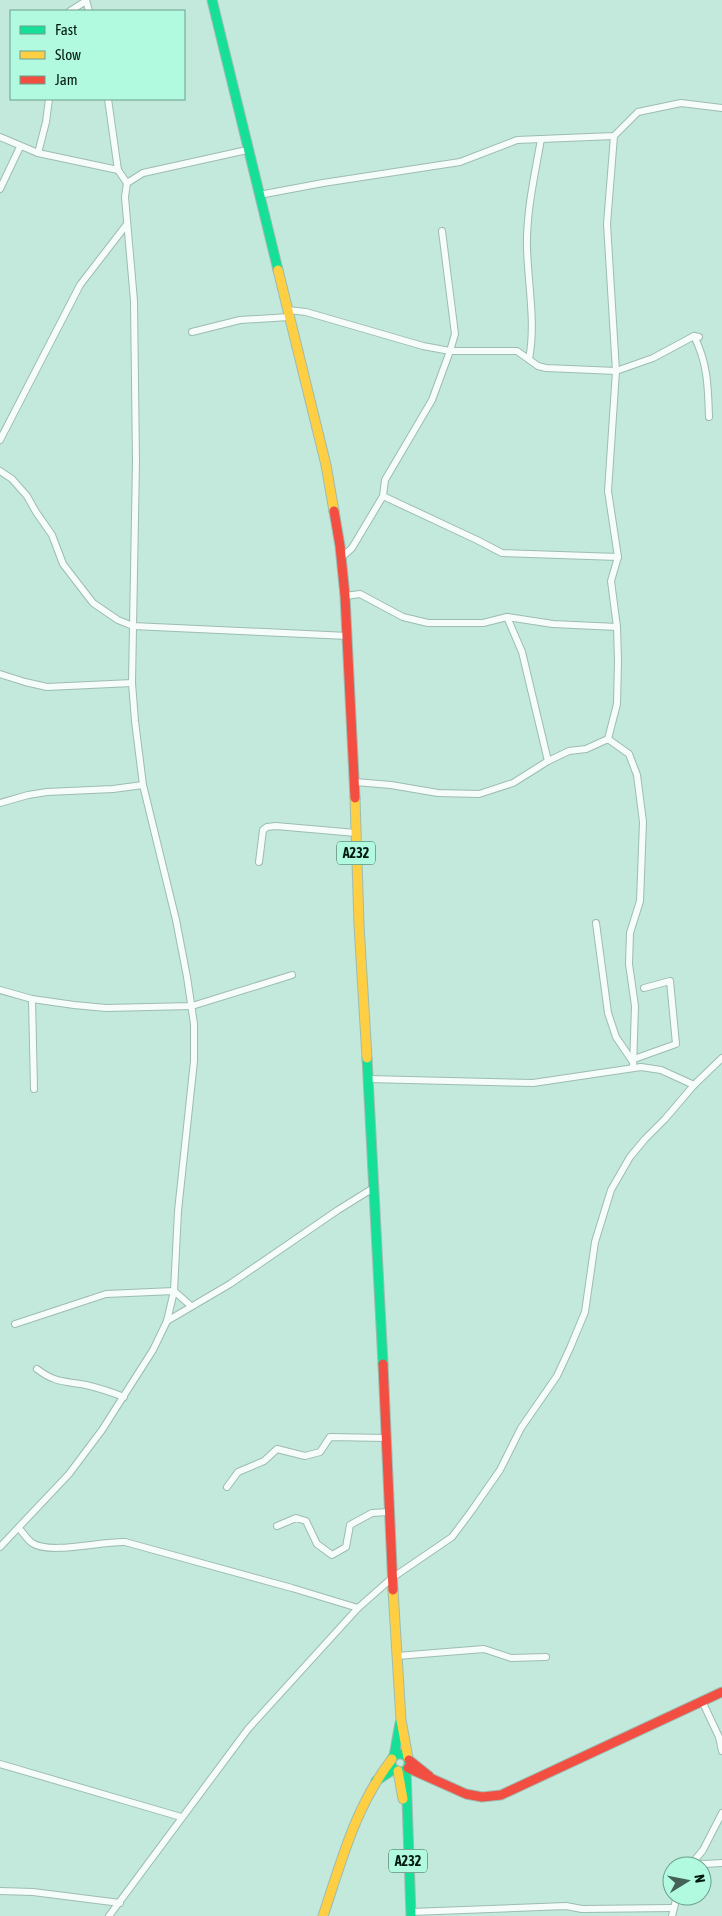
<svg xmlns="http://www.w3.org/2000/svg" width="722" height="1916" viewBox="0 0 722 1916" font-family="'Asap Condensed',sans-serif">
<style>
.lines{fill:none;stroke-linecap:round;stroke-linejoin:round}
.street-casing{stroke:#9ebcb2;stroke-width:8}
.fast-casing{stroke:#9ebcb2;stroke-width:11}
.slow-casing{stroke:#9ebcb2;stroke-width:11}
.jam-casing{stroke:#9ebcb2;stroke-width:11}
.street{stroke:#f6fcfa;stroke-width:6}
.fast{stroke:#16e098;stroke-width:9}
.slow{stroke:#ffcf43;stroke-width:9}
.jam{stroke:#f24e42;stroke-width:9}
.labels{text-anchor:middle;stroke-width:4;stroke-linejoin:round;paint-order:stroke}
.shield{fill:#b1fae0;stroke:#355c4f;stroke-width:1}
.shield-label{font-size:14px;font-weight:bold;fill:#001911}
</style>
<rect width="100%" height="100%" fill="#c2e9db"/>
<g class="lines">
<g class="street-casing">
<g id="street">
<path d="M 86,0 L 89,11"/>
<path d="M 70,11 L 86,1"/>
<path d="M 108,99 L 118,170 L 127,183"/>
<path d="M 0,137 L 38,153 L 118,170"/>
<path d="M 38,153 L 46,122 L 49,99"/>
<path d="M 0,189 L 20,147"/>
<path d="M 259,195 L 323,183 L 460,162 L 517,140 L 614,136 L 638,112 L 681,103 L 722,108"/>
<path d="M 288,310 L 306,312 L 423,346 L 450,351 L 517,351 L 538,366 L 546,368 L 616,371 L 653,358 L 694,336 L 699,337"/>
<path d="M 192,332 L 240,320 L 289,317"/>
<path d="M 694,336 C 708,364 708,387 709,417"/>
<path d="M 529,359 C 536,323 528,285 527,248 C 526,212 535,174 541,139"/>
<path d="M 0,440 L 80,285 L 127,224"/>
<path d="M 0,471 L 12,479 L 27,496 L 36,512 L 52,535 L 63,564 L 93,603 L 118,620 L 133,626 L 348,636"/>
<path d="M 383,496 L 477,540 L 502,553 L 618,557"/>
<path d="M 341,558 L 352,548 L 383,496 L 385,480 L 432,400 L 450,351 L 455,334 L 442,231"/>
<path d="M 345,596 L 360,594 L 403,617 L 428,623 L 483,623 L 507,617 L 553,624 L 617,627"/>
<path d="M 507,617 L 522,652 L 548,761"/>
<path d="M 0,674 L 25,682 L 47,687 L 132,683"/>
<path d="M 608,739 L 617,704 L 618,661 L 617,627 L 611,581 L 618,557 L 608,491 L 616,371 L 607,224 L 614,136"/>
<path d="M 355,782 L 391,785 L 438,793 L 479,794 L 513,783 L 548,761 L 569,751 L 586,749 L 608,739 L 629,754 L 637,775 L 643,822 L 640,901 L 630,933 L 629,964 L 635,1006 L 633,1068"/>
<path d="M 0,803 L 28,795 L 47,792 L 113,789 L 143,785"/>
<path d="M 259,862 L 263,830 L 267,827 L 276,826 L 356,833"/>
<path d="M 596,923 L 608,1013 L 616,1037 L 633,1062"/>
<path d="M 0,990 L 32,999 L 74,1005 L 106,1008 L 192,1006 L 292,975"/>
<path d="M 32,999 L 34,1089"/>
<path d="M 634,1059 L 676,1044 L 670,981 L 644,988"/>
<path d="M 368,1079 L 533,1083 L 641,1067 L 661,1070 L 694,1085 L 722,1058"/>
<path d="M 167,1321 L 230,1284 L 338,1210 L 375,1187"/>
<path d="M 15,1324 L 106,1294 L 174,1291 L 191,1306"/>
<path d="M 37,1369 C 55,1383 65,1381 86,1385 C 99,1388 111,1392 124,1397"/>
<path d="M 227,1487 L 238,1472 L 264,1461 L 277,1449 L 305,1456 L 320,1452 L 330,1437 L 386,1438"/>
<path d="M 277,1526 L 296,1518 L 306,1521 L 317,1544 L 332,1555 L 346,1547 L 350,1525 L 372,1513 L 389,1512"/>
<path d="M 19,1528 C 23,1533 27,1539 32,1543 C 51,1555 101,1541 125,1542 L 292,1588 L 358,1608"/>
<path d="M 0,1547 L 69,1474 L 102,1430 L 153,1350 L 167,1321 L 174,1291 L 178,1211 L 194,1061 L 194,1024 L 187,977 L 176,920 L 143,785 L 135,721 L 132,683 L 136,462 L 134,301 L 125,197 L 127,183 L 143,173 L 247,150"/>
<path d="M 397,1656 L 484,1649 L 511,1658 L 546,1657"/>
<path d="M 702,1701 L 719,1737 L 722,1751"/>
<path d="M 0,1764 L 181,1817"/>
<path d="M 693,1863 L 704,1864 L 722,1863"/>
<path d="M 690,1866 L 703,1850 L 722,1813"/>
<path d="M 0,1891 L 33,1892 L 120,1903"/>
<path d="M 411,1912 L 566,1906 L 582,1909 L 673,1908"/>
<path d="M 109,1916 L 248,1729 L 358,1608 L 392,1578 L 452,1537 L 470,1513 L 500,1470 L 521,1428 L 557,1376 L 570,1348 L 585,1312 L 595,1242 L 611,1190 L 630,1157 L 645,1139 L 665,1119 L 694,1085"/>
<path d="M 672,1916 L 677,1896"/>
</g>
</g>
<g class="fast-casing">
<g id="fast">
<path d="M 212,0 L 278,270"/>
<path d="M 367,1058 L 383,1364"/>
<circle cx="400" cy="1763" r="9"/>
<path d="M 394,1756 L 400,1723"/>
<path d="M 406,1770 L 411,1916"/>
<path d="M 376,1781 L 394,1769"/>
</g>
</g>
<g class="slow-casing">
<g id="slow">
<path d="M 278,270 L 326,465 L 334,511"/>
<path d="M 355,798 L 359,925 L 367,1058"/>
<path d="M 393,1590 L 401,1720 L 408,1758"/>
<path d="M 398,1771 L 403,1799"/>
<path d="M 323,1916 C 342,1860 355,1807 392,1759"/>
</g>
</g>
<g class="jam-casing">
<g id="jam">
<path d="M 334,511 L 340,546 L 345,596 L 355,798"/>
<path d="M 383,1364 L 393,1590"/>
<path d="M 409,1760 L 429,1776"/>
<path d="M 408,1768 L 466,1794 L 482,1797 L 501,1795 L 722,1692"/>
</g>
</g>
<use href="#street" class="street"/>
<use href="#fast" class="fast"/>
<use href="#slow" class="slow"/>
<use href="#jam" class="jam"/>
</g>
<g class="labels">
<g class="shield">
<rect x="337" y="841.5" width="38" height="23" rx="4"/>
<rect x="389" y="1849.5" width="38" height="23" rx="4"/>
</g>
<g class="shield-label">
<text x="356" y="858">A232</text>
<text x="408" y="1866">A232</text>
</g>
</g>
<rect x="10" y="10" width="175" height="90" fill="#b1fae0" stroke="#6aa08d"/>
<rect x="20" y="26" width="25" height="8" fill="#16e098" stroke="#6aa08d"/>
<text x="55" y="35" font-size="15" fill="#001911">Fast</text>
<rect x="20" y="51" width="25" height="8" fill="#ffcf43" stroke="#6aa08d"/>
<text x="55" y="60" font-size="15" fill="#001911">Slow</text>
<rect x="20" y="76" width="25" height="8" fill="#f24e42" stroke="#6aa08d"/>
<text x="55" y="85" font-size="15" fill="#001911">Jam</text>
<g transform="translate(687 1881) rotate(80)"><circle r="24" fill="#b1fae0" stroke="#6aa08d"/>
<path d="M0-4L9 19L0 12L-9 19Z" fill="#446258"/>
<text y="-8" font-size="14" font-weight="bold" text-anchor="middle" fill="#001911">N</text>
</g>
</svg>
